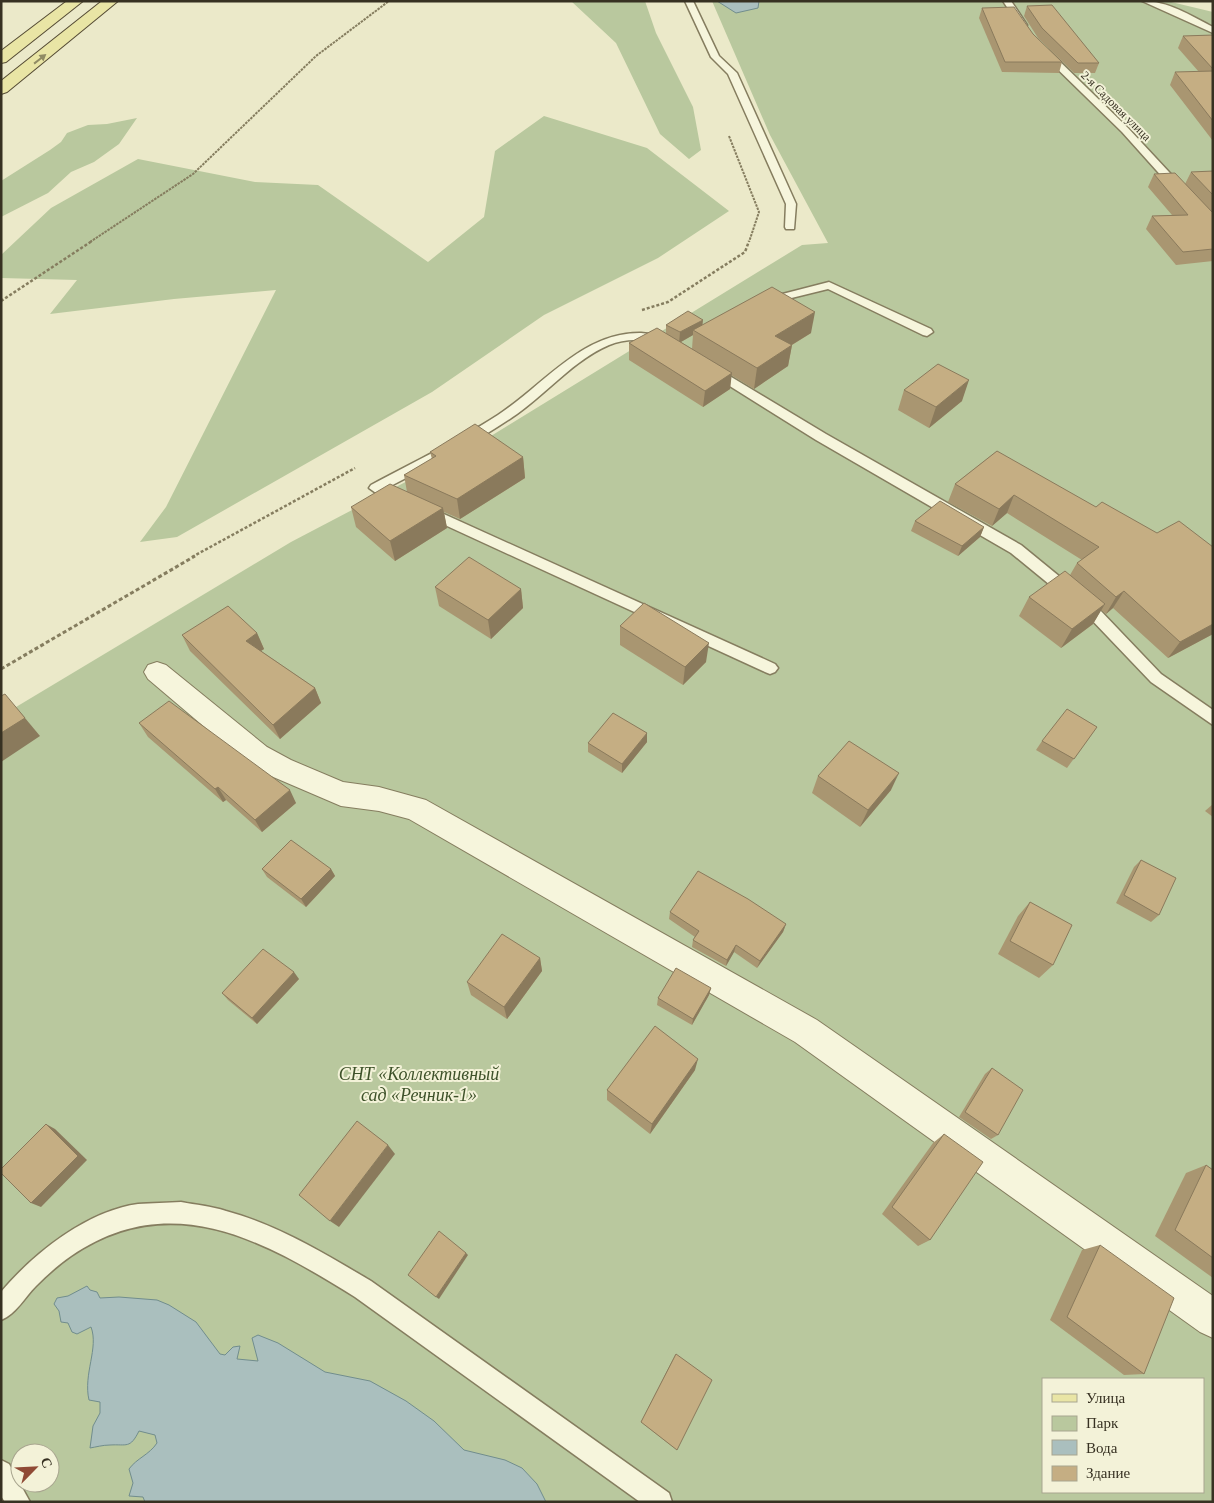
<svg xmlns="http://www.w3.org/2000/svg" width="1214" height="1503" viewBox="0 0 1214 1503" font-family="'Times New Roman',serif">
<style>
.green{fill:#b9c89e;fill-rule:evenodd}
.water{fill:#aabfbe;stroke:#718d8d}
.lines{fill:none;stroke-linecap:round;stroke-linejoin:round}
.lane-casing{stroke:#857d5f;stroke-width:3}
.street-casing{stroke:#857d5f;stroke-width:2}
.primary-casing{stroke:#544a33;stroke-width:2}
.path-far2{stroke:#857d5f;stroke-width:2;stroke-dasharray:2.5 1;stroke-linecap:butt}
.path-far1{stroke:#857d5f;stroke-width:2.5;stroke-dasharray:3 2;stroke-linecap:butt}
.path{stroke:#857d5f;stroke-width:3;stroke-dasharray:4 2.5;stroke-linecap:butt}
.lane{fill:#f6f5dc;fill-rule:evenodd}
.street{fill:#f6f5dc;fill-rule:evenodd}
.primary{fill:#e9e5a5;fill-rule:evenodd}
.wall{fill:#a99671;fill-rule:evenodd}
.shaded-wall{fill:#8a7a5c}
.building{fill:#c5ae83;stroke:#8a7a5c}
.oneway{fill:#908b64}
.labels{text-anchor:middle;stroke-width:4;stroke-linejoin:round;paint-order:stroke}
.far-street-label{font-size:12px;fill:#373122;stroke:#f3f2d8}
.near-park-label{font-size:18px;font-style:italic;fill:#3e522a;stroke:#f3f2d8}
</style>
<rect width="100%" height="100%" fill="#ebe9c9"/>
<g class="green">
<path d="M 571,1 L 645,1 L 656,33 L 693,107 L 701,150 L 689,159 L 660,134 L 616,43 Z"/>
<path d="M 712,1 L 1167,1 L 1213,12 L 1213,1502 L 1,1502 L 1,716 L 291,542 L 478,444 L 802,245 L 828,243 L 770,135 ZM 1043,1379 L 1203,1379 L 1203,1492 L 1043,1492 ZM 20,1453 L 50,1453 L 50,1483 L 20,1483 Z"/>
<path d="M 544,116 L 647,148 L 729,211 L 658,258 L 544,315 L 432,392 L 177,537 L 140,542 L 166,507 L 276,290 L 174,299 L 50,314 L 77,280 L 1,278 L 1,255 L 51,208 L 138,159 L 255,182 L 318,185 L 428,262 L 484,217 L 495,151 Z"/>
<path d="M 137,118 L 119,144 L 94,162 L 71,172 L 48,193 L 1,217 L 1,181 L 50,150 L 61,142 L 67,133 L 88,125 L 107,124 Z"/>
</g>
<g class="water">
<path d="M 717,1 L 759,1 L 758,8 L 736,13 Z"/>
<path d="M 87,1286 L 90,1290 L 97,1292 L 100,1298 L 119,1297 L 157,1300 L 169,1305 L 196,1322 L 220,1354 L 225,1355 L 233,1347 L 240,1346 L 237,1359 L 258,1361 L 252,1338 L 258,1335 L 278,1343 L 325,1372 L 370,1381 L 406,1401 L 434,1421 L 464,1450 L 505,1460 L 522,1468 L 537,1484 L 546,1502 L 145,1502 L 143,1497 L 129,1496 L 133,1483 L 129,1469 C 137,1458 149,1455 157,1443 L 155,1435 L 139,1431 C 130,1449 127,1444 110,1445 C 103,1445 96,1447 90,1448 L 93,1426 L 100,1413 L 100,1402 L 89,1400 C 83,1374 99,1348 91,1327 L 77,1334 L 72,1332 L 68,1323 L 61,1322 L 59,1311 L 54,1304 L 57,1298 L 68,1296 Z"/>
</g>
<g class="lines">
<g class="lane-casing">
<g id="lane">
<path d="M 685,1 L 693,1 L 719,56 L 737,73 L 796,204 L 794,229 L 786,229 L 785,227 L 786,204 L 728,74 L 711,57 Z"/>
<path d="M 1003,1 L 1011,1 L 1027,25 L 1026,27 L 1020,27 Z"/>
<path d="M 1142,1 C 1168,1 1190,15 1213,27 L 1213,33 Z"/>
<path d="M 1042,50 L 1048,50 L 1128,128 L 1182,186 L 1182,190 L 1174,190 L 1122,132 L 1042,54 Z"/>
<path d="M 829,282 L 931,329 L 933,332 L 927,336 L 923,335 L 828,289 L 767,304 L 761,301 L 763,299 Z"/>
<path d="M 641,333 L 659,335 L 668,340 L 662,344 C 644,339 626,338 609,345 C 574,360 548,392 517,414 C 474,444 427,467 381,491 L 376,493 L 369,488 L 371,485 C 414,462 458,441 498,415 C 544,385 582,332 641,333 Z"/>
<path d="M 713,366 L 826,434 L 1021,545 L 1098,608 L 1161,674 L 1213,710 L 1213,725 L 1151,682 L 1088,616 L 1011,553 L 816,440 L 709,373 L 707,370 L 709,367 Z"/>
<path d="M 426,506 L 775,664 L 778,668 L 775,672 L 770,674 L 765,672 L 421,514 L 419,511 Z"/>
<path d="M 181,1202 C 196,1205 211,1206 226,1211 C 278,1225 325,1254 371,1281 L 669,1493 L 672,1502 L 640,1502 L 355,1297 C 265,1241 171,1187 71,1256 C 58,1265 47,1275 36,1286 C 25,1297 16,1314 1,1320 L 1,1292 C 34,1253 87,1211 138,1204 C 152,1203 167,1203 181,1202 Z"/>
<path d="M 1,1460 L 9,1464 L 30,1502 L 5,1502 L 1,1496 Z"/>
</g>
</g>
<g class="street-casing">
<path id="street" d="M 157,662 L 166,665 L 267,747 L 291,760 L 343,782 L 379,787 L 426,800 L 817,1020 L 1213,1296 L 1213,1338 L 1200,1332 L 795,1042 L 409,819 L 379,811 L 341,806 L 271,776 L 247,763 L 148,679 L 144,672 L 148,665 Z"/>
</g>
<g class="primary-casing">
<g id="primary">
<path d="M 67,1 L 83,1 L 6,62 L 1,63 L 1,51 Z"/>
<path d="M 102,1 L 118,1 L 7,92 L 1,94 L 1,81 Z"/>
</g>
</g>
<g class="path-far2">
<path d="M 729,136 L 759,212 L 749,242"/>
<path d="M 90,242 L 193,174 L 316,56 L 389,1"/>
</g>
<g class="path-far1">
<path d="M 1,301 L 92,241"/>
<path d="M 642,310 L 668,302 L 745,252 L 749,241"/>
<path d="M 192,557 L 355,468"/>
</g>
<path class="path" d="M 1,669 L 195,556"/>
<use href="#lane" class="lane"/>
<use href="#street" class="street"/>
<use href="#primary" class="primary"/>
</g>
<g class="wall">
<path d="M 1027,6 L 1099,63 L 1095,73 L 1074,73 L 1038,38 L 1024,16 Z"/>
<path d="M 982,8 L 1033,34 L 1062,62 L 1059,73 L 1002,72 L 979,18 Z"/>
<path d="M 1213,35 L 1213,141 L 1170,85 L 1175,72 L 1199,72 L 1178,48 L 1183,36 Z"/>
<path d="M 1213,171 L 1213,261 L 1176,265 L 1146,229 L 1152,216 L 1172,215 L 1148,187 L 1154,174 L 1185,184 L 1191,172 Z"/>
<path d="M 666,325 L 702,325 L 811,333 L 792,345 L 788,366 L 754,389 L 731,375 L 730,389 L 703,407 L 629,360 L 629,343 L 666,333 ZM 693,335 L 692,349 L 681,342 Z"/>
<path d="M 904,390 L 962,401 L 929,428 L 898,410 Z"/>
<path d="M 997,451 L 1213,634 L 1168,658 L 1113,608 L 1106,614 L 1101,610 L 1093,624 L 1061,648 L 1019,616 L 1029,597 L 1070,575 L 1077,563 L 1082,560 L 1007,513 L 992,526 L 948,502 L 955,484 Z"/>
<path d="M 430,452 L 523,457 L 525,478 L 460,519 L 444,512 L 447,528 L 395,561 L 356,527 L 351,507 L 407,492 L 404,475 L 432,459 Z"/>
<path d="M 915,521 L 984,527 L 980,537 L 958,556 L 911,531 Z"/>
<path d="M 435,587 L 521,589 L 523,608 L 491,639 L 439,606 Z"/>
<path d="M 620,626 L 706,662 L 683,685 L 620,645 Z"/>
<path d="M 257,633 L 264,649 L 261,651 L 315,688 L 321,703 L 280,739 L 190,651 L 182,635 Z"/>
<path d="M 139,723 L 296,803 L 262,832 L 226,800 L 223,802 L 148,737 Z"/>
<path d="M 1097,727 L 1067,768 L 1036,750 L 1042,741 Z"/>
<path d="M 647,742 L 622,773 L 588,752 L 588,743 Z"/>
<path d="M 818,776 L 891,790 L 860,827 L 812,793 Z"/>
<path d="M 1213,804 L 1213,817 L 1205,811 Z"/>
<path d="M 1141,860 L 1159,915 L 1151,922 L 1116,903 L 1134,867 Z"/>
<path d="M 262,869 L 331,869 L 335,876 L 306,907 L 267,877 Z"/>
<path d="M 1030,902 L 1053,965 L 1039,978 L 998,954 L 1018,916 Z"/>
<path d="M 670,912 L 786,924 L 783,932 L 757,968 L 734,952 L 726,966 L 692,947 L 693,940 L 695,937 L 669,919 Z"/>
<path d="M 540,958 L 542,971 L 507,1019 L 471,995 L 467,982 Z"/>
<path d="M 299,979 L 257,1024 L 228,1000 L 222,993 Z"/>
<path d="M 711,988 L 709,995 L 692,1025 L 657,1005 L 658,998 Z"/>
<path d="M 992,1068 L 998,1135 L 991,1139 L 959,1117 L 985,1074 Z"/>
<path d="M 695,1070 L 650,1134 L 607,1100 L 607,1090 Z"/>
<path d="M 944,1134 L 930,1240 L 918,1246 L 882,1214 L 933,1143 Z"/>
<path d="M 1206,1165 L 1213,1170 L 1213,1278 L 1155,1236 L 1186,1173 Z"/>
<path d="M 1100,1245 L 1144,1374 L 1124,1375 L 1050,1320 L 1082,1250 Z"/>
<path d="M 676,1354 L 677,1450 L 641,1422 L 675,1355 Z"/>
</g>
<g class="shaded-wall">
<path d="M 815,312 L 811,333 L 772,357 L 775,336 Z"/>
<path d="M 703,320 L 702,330 L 693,330 L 693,335 L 679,343 L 680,332 Z"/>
<path d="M 792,345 L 788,366 L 754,389 L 757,368 Z"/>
<path d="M 732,373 L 730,389 L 703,407 L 705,391 Z"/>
<path d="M 969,380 L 962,401 L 929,428 L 936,407 Z"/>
<path d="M 523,457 L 525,478 L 460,519 L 457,499 Z"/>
<path d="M 1014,495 L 1007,513 L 992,526 L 999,509 Z"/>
<path d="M 443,508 L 447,528 L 395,561 L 390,541 Z"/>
<path d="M 984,527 L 980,537 L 958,556 L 962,546 Z"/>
<path d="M 521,589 L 523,608 L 491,639 L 488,620 Z"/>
<path d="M 1124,591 L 1113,608 L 1106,614 L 1116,597 Z"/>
<path d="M 1105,604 L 1093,624 L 1061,648 L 1072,629 Z"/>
<path d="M 1213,624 L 1213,634 L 1168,658 L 1180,642 Z"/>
<path d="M 257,633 L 264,649 L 253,656 L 246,641 Z"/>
<path d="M 709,643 L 706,662 L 683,685 L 685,667 Z"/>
<path d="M 315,688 L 321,703 L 280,739 L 273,725 Z"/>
<path d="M 20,712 L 40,736 L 1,762 L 1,733 Z"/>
<path d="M 647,733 L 647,742 L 622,773 L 622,764 Z"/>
<path d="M 899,773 L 891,790 L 860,827 L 868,810 Z"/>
<path d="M 218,787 L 226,800 L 223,802 L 215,789 Z"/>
<path d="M 290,790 L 296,803 L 262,832 L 255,820 Z"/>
<path d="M 331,869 L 335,876 L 306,907 L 301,899 Z"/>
<path d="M 786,924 L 783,932 L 757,968 L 760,961 Z"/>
<path d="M 736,945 L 734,952 L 726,966 L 727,960 Z"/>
<path d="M 540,958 L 542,971 L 507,1019 L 504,1007 Z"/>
<path d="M 294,972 L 299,979 L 257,1024 L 252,1018 Z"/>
<path d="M 711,988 L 709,995 L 692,1025 L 693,1019 Z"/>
<path d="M 698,1059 L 695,1070 L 650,1134 L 652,1124 Z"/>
<path d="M 46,1124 L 55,1129 L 87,1160 L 41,1207 L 31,1203 Z"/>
<path d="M 388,1145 L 395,1154 L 339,1227 L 330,1221 Z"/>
<path d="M 466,1253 L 468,1255 L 439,1299 L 436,1297 Z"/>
</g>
<g class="building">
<path d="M 1052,5 L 1099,63 L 1078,63 L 1042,28 L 1027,6 Z"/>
<path d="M 1014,7 L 1033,34 L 1062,62 L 1005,62 L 982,8 Z"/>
<path d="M 1213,35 L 1213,69 L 1183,36 Z"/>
<path d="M 1213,71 L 1213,121 L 1175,72 Z"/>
<path d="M 1213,171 L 1213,195 L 1191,172 Z"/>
<path d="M 1175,173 L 1213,213 L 1213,249 L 1183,252 L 1152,216 L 1188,215 L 1154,174 Z"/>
<path d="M 772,287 L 815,312 L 775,336 L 792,345 L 757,368 L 693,330 Z"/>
<path d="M 688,311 L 703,320 L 680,332 L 666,325 Z"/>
<path d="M 657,328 L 732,373 L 705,391 L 629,343 Z"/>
<path d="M 938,364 L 969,380 L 936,407 L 904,390 Z"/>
<path d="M 475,424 L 523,457 L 457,499 L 404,475 L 436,456 L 430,452 Z"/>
<path d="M 997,451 L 1096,507 L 1102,502 L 1157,533 L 1179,521 L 1213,547 L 1213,624 L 1180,642 L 1124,591 L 1116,597 L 1077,563 L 1099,547 L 1014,495 L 999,509 L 955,484 Z"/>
<path d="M 390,484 L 443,508 L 390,541 L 351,507 Z"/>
<path d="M 940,501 L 984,527 L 962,546 L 915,521 Z"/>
<path d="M 469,557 L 521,589 L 488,620 L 435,587 Z"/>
<path d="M 1065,571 L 1105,604 L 1072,629 L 1029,597 Z"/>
<path d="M 644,603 L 709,643 L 685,667 L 620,626 Z"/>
<path d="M 228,606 L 257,633 L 246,641 L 315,688 L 273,725 L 182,635 Z"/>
<path d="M 5,694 L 25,718 L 1,733 L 1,696 Z"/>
<path d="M 169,701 L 290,790 L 255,820 L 218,787 L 215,789 L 139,723 Z"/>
<path d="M 1067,709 L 1097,727 L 1074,759 L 1042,741 Z"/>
<path d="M 613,713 L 647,733 L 622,764 L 588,743 Z"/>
<path d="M 849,741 L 899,773 L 868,810 L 818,776 Z"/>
<path d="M 291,840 L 331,869 L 301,899 L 262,869 Z"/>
<path d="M 1141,860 L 1176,878 L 1159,915 L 1124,895 Z"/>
<path d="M 698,871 L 748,899 L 786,924 L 760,961 L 736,945 L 727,960 L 693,940 L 699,931 L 670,912 Z"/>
<path d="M 1030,902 L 1072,925 L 1053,965 L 1010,941 Z"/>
<path d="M 502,934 L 540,958 L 504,1007 L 467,982 Z"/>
<path d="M 263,949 L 294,972 L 252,1018 L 222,993 Z"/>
<path d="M 676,968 L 711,988 L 693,1019 L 658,998 Z"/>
<path d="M 655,1026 L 698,1059 L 652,1124 L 607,1090 Z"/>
<path d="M 992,1068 L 1023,1090 L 998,1135 L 965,1112 Z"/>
<path d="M 357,1121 L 388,1145 L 330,1221 L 299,1195 Z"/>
<path d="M 46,1124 L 78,1156 L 31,1203 L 1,1173 L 1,1169 Z"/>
<path d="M 944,1134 L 983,1162 L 930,1240 L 892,1207 Z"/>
<path d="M 1206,1165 L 1213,1170 L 1213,1258 L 1175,1230 Z"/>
<path d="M 439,1231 L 466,1253 L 436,1297 L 408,1275 Z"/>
<path d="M 1100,1245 L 1174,1298 L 1144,1374 L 1067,1317 Z"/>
<path d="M 676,1354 L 712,1380 L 677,1450 L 641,1422 Z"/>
</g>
<defs><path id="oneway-solid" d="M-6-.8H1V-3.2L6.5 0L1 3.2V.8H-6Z" transform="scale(1.25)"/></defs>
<use class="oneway" href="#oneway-solid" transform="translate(40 59) rotate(-38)"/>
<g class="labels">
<g class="far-street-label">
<text transform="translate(1116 106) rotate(45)" y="4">2-я Садовая улица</text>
</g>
<g class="near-park-label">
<text x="419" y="1080">СНТ «Коллективный<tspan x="419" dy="21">сад «Речник-1»</tspan></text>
</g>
</g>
<rect width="1214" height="1503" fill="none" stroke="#373122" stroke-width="5"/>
<rect x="1042" y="1378" width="162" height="115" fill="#f3f2d8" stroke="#a8a58f"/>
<rect x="1052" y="1394" width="25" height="8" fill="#e9e5a5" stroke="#a8a58f"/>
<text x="1086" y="1403" font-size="15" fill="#373122">Улица</text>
<rect x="1052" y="1416" width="25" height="15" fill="#b9c89e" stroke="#a8a58f"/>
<text x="1086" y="1428" font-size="15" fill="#373122">Парк</text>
<rect x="1052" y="1440" width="25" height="15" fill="#aabfbe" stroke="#a8a58f"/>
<text x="1086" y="1453" font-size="15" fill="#373122">Вода</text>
<rect x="1052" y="1466" width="25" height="15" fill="#c5ae83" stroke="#a8a58f"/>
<text x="1086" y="1478" font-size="15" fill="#373122">Здание</text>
<g transform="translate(35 1468) rotate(66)"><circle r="24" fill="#f3f2d8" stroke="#a8a58f"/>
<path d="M0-4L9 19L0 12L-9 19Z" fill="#8f4a35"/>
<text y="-8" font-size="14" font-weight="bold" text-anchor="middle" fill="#373122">С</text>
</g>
</svg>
